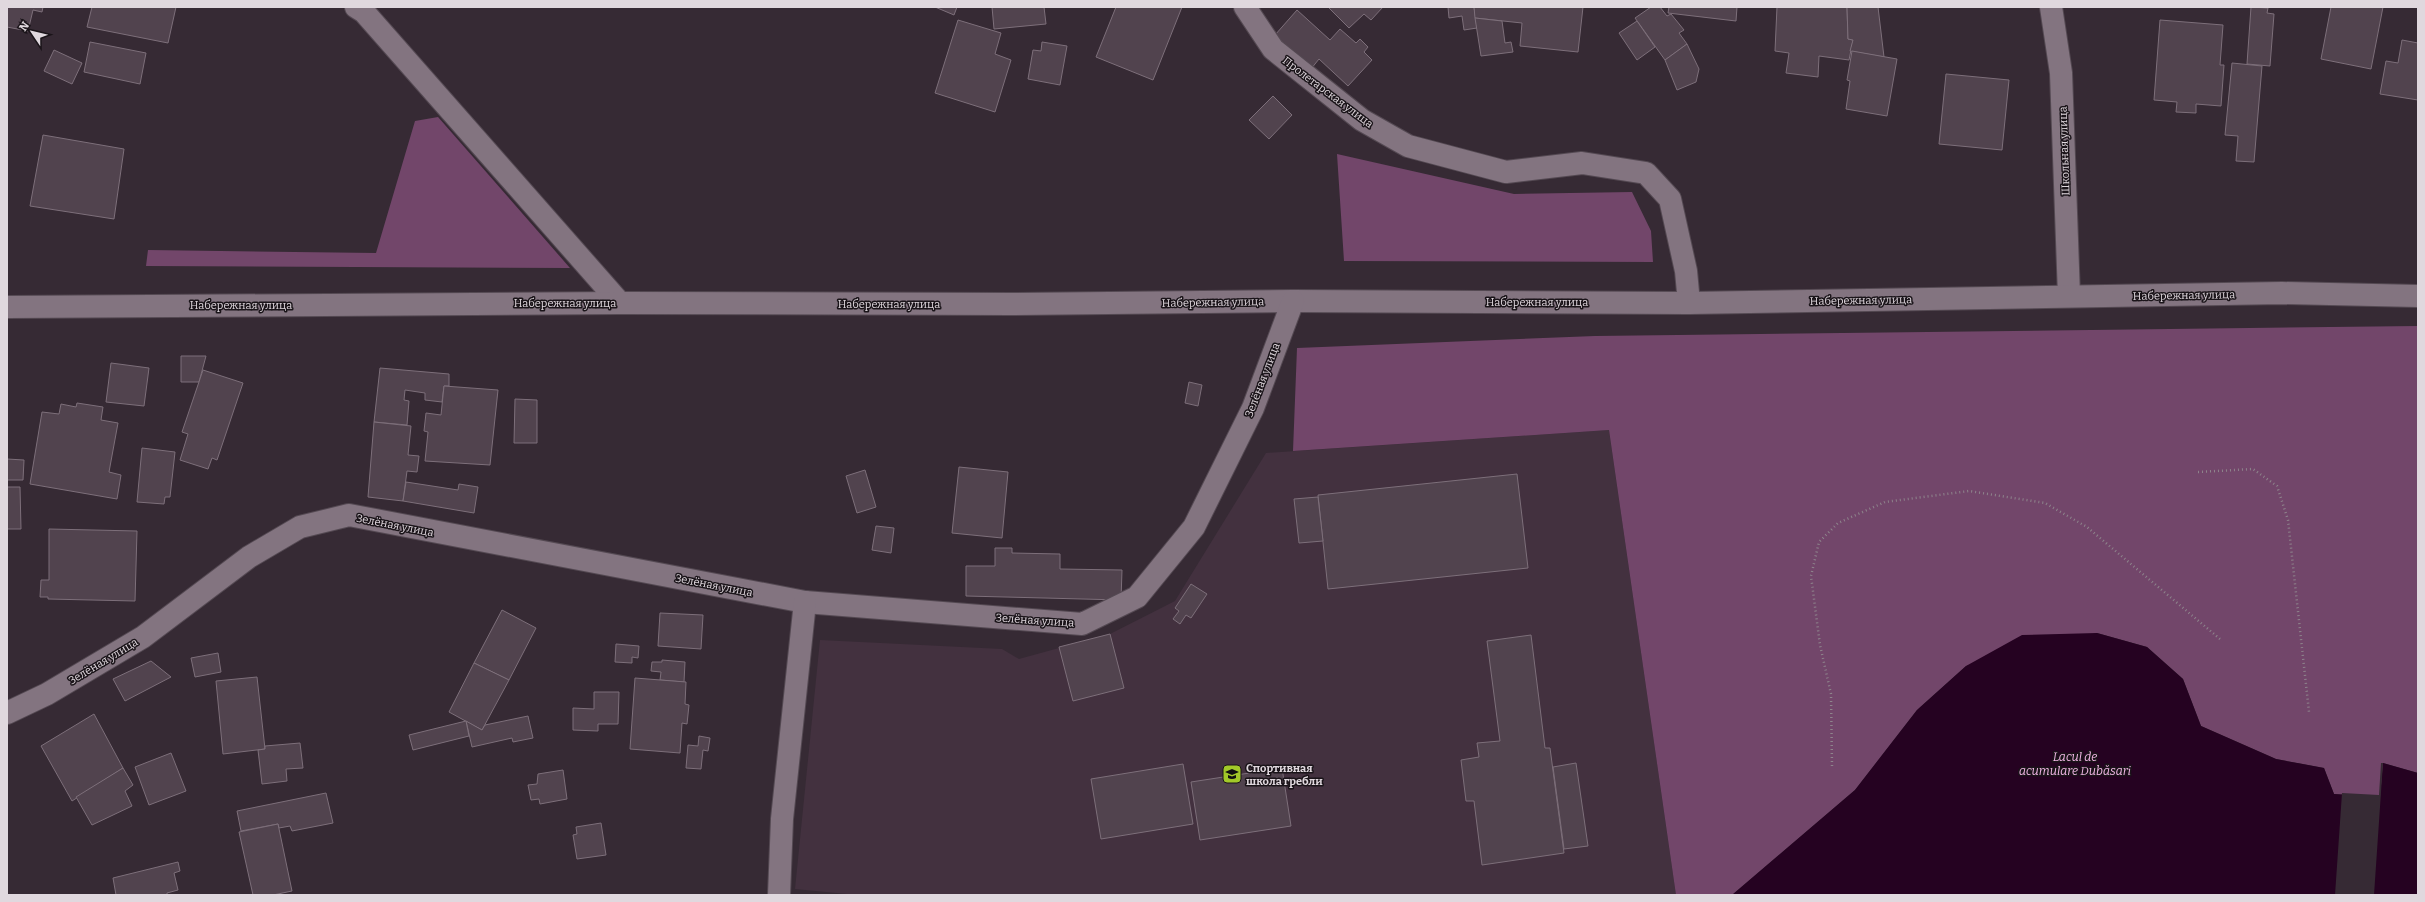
<svg xmlns="http://www.w3.org/2000/svg" width="2425" height="902" viewBox="0 0 2425 902" font-family="Bitter,serif">
<style>
.built{fill:#43313f}
.green{fill:#72466a}
.water{fill:#250221}
.pier{fill:#362a34}
.building{fill:#51434e;stroke:#7d6f7a}
.lines{fill:none;stroke-linecap:round;stroke-linejoin:round}
.minor-casing{stroke:#544952;stroke-width:24}
.path{stroke:#8e848c;stroke-width:2.5;stroke-dasharray:1 3;stroke-linecap:butt}
.minor{stroke:#837480;stroke-width:22}
.labels{text-anchor:middle;stroke-width:3;stroke-linejoin:round;paint-order:stroke}
.street-label{font-size:11px;fill:#e0d8de;stroke:#1a1419}
.poi-label{font-size:11px;font-weight:bold;fill:#e0d8de;stroke:#1a1419;text-anchor:start}
.water-label{font-size:12px;font-style:italic;fill:#f4b7e8;stroke:#1a1419}
</style>
<rect width="100%" height="100%" fill="#362a34"/>
<path class="built" d="M 1609,430 L 1676,895 L 857,895 L 795,889 L 820,640 L 1002,649 L 1019,659 L 1110,634 L 1175,601 L 1266,453 Z"/>
<g class="green">
<path d="M 438,117 L 570,268 L 146,266 L 148,250 L 376,253 L 415,121 Z"/>
<path d="M 1337,154 L 1514,194 L 1632,192 L 1651,231 L 1653,262 L 1344,261 Z"/>
<path d="M 2418,326 L 2418,773 L 2383,763 L 2381,797 L 2334,794 L 2324,768 L 2276,759 L 2201,726 L 2183,679 L 2147,647 L 2097,633 L 1966,666 L 1917,710 L 1855,790 L 1732,895 L 1676,895 L 1609,430 L 1293,451 L 1297,348 L 1595,336 Z"/>
</g>
<path class="water" d="M 2097,633 L 2147,647 L 2183,679 L 2201,726 L 2276,759 L 2324,768 L 2334,794 L 2380,797 L 2383,763 L 2418,773 L 2418,895 L 1732,895 L 1855,790 L 1917,710 L 1966,666 L 2022,635 Z"/>
<path class="pier" d="M 2381,763 L 2383,763 L 2374,895 L 2335,895 L 2342,793 L 2379,795 Z"/>
<g class="building">
<path d="M 7,7 L 43,7 L 42,12 L 33,10 L 28,31 L 7,27 Z"/>
<path d="M 92,7 L 176,7 L 168,43 L 87,27 Z"/>
<path d="M 935,7 L 957,7 L 954,15 Z"/>
<path d="M 992,7 L 1044,7 L 1046,24 L 994,29 Z"/>
<path d="M 1116,7 L 1182,7 L 1153,80 L 1096,57 Z"/>
<path d="M 1328,7 L 1383,7 L 1371,20 L 1364,14 L 1349,28 Z"/>
<path d="M 1448,7 L 1474,7 L 1477,28 L 1464,30 L 1462,16 L 1449,18 Z"/>
<path d="M 1474,7 L 1583,7 L 1578,52 L 1520,46 L 1522,23 L 1475,18 Z"/>
<path d="M 1651,7 L 1660,7 L 1667,16 L 1671,14 L 1684,30 L 1679,33 L 1687,44 L 1665,60 L 1635,18 Z"/>
<path d="M 1669,7 L 1737,7 L 1736,21 L 1668,13 Z"/>
<path d="M 1777,7 L 1847,7 L 1848,39 L 1853,40 L 1849,60 L 1819,56 L 1818,77 L 1786,73 L 1789,53 L 1775,51 Z"/>
<path d="M 1847,7 L 1878,7 L 1884,57 L 1850,51 L 1853,40 L 1848,39 Z"/>
<path d="M 2251,7 L 2268,8 L 2267,13 L 2274,14 L 2270,66 L 2247,64 Z"/>
<path d="M 2331,7 L 2383,7 L 2371,69 L 2321,59 Z"/>
<path d="M 1297,10 L 1330,40 L 1340,29 L 1356,43 L 1360,39 L 1368,47 L 1364,52 L 1372,60 L 1348,86 L 1319,59 L 1311,69 L 1275,35 Z"/>
<path d="M 1475,18 L 1502,21 L 1505,43 L 1511,42 L 1513,52 L 1481,56 Z"/>
<path d="M 958,20 L 1001,33 L 995,54 L 1011,60 L 995,112 L 935,93 Z"/>
<path d="M 2160,20 L 2223,25 L 2220,65 L 2224,65 L 2221,106 L 2196,104 L 2196,113 L 2176,112 L 2177,102 L 2154,100 Z"/>
<path d="M 1637,21 L 1655,47 L 1637,60 L 1619,33 Z"/>
<path d="M 2402,40 L 2418,43 L 2418,100 L 2380,94 L 2386,61 L 2398,63 Z"/>
<path d="M 90,42 L 146,53 L 140,84 L 84,72 Z"/>
<path d="M 1042,42 L 1067,46 L 1060,85 L 1028,79 L 1033,50 L 1041,51 Z"/>
<path d="M 1687,44 L 1699,69 L 1696,82 L 1677,90 L 1665,60 Z"/>
<path d="M 54,50 L 82,63 L 72,84 L 44,71 Z"/>
<path d="M 1852,51 L 1897,59 L 1887,116 L 1846,109 L 1850,81 L 1847,80 Z"/>
<path d="M 2232,63 L 2262,66 L 2254,162 L 2236,161 L 2238,136 L 2225,135 Z"/>
<path d="M 1946,74 L 2009,80 L 2002,150 L 1939,144 Z"/>
<path d="M 1273,96 L 1292,115 L 1269,139 L 1249,120 Z"/>
<path d="M 43,135 L 124,149 L 114,219 L 30,206 Z"/>
<path d="M 181,356 L 206,356 L 199,382 L 181,382 Z"/>
<path d="M 111,363 L 149,368 L 144,406 L 106,402 Z"/>
<path d="M 380,368 L 449,374 L 449,386 L 444,386 L 442,402 L 425,400 L 425,393 L 405,390 L 404,400 L 409,401 L 407,425 L 374,422 Z"/>
<path d="M 203,370 L 243,383 L 217,460 L 212,458 L 208,469 L 180,460 L 188,434 L 182,432 Z"/>
<path d="M 1189,382 L 1202,385 L 1198,406 L 1185,403 Z"/>
<path d="M 444,386 L 498,390 L 490,465 L 425,461 L 428,432 L 424,431 L 426,413 L 441,415 Z"/>
<path d="M 515,399 L 537,400 L 537,443 L 514,443 Z"/>
<path d="M 77,403 L 103,407 L 101,420 L 118,423 L 109,472 L 121,475 L 117,499 L 30,484 L 42,412 L 59,414 L 61,404 L 76,407 Z"/>
<path d="M 374,422 L 411,426 L 408,455 L 419,456 L 417,472 L 407,471 L 403,501 L 368,497 Z"/>
<path d="M 142,448 L 175,452 L 170,497 L 165,497 L 164,504 L 137,502 Z"/>
<path d="M 7,459 L 24,460 L 23,480 L 7,480 Z"/>
<path d="M 959,467 L 1008,472 L 1002,538 L 952,533 Z"/>
<path d="M 865,470 L 876,507 L 857,513 L 846,476 Z"/>
<path d="M 1517,474 L 1528,568 L 1328,589 L 1318,495 Z"/>
<path d="M 406,482 L 458,490 L 459,484 L 478,487 L 474,513 L 403,501 Z"/>
<path d="M 7,487 L 20,487 L 21,529 L 7,529 Z"/>
<path d="M 1318,497 L 1323,541 L 1299,543 L 1294,499 Z"/>
<path d="M 876,526 L 894,528 L 891,553 L 872,550 Z"/>
<path d="M 49,529 L 137,531 L 135,601 L 48,599 L 48,597 L 40,597 L 41,580 L 49,580 Z"/>
<path d="M 995,548 L 1012,548 L 1012,553 L 1060,554 L 1060,569 L 1122,570 L 1121,600 L 966,596 L 966,566 L 995,566 Z"/>
<path d="M 1191,584 L 1207,594 L 1191,618 L 1186,615 L 1180,624 L 1173,619 L 1179,611 L 1175,608 Z"/>
<path d="M 502,610 L 536,628 L 509,680 L 474,663 Z"/>
<path d="M 660,613 L 703,615 L 701,649 L 658,646 Z"/>
<path d="M 1110,634 L 1124,688 L 1073,701 L 1059,647 Z"/>
<path d="M 1531,635 L 1545,748 L 1550,748 L 1564,853 L 1482,865 L 1474,801 L 1466,801 L 1461,760 L 1479,757 L 1477,743 L 1500,741 L 1487,641 Z"/>
<path d="M 616,644 L 639,646 L 638,658 L 632,657 L 632,663 L 615,662 Z"/>
<path d="M 218,653 L 221,672 L 195,677 L 191,658 Z"/>
<path d="M 662,660 L 685,662 L 684,682 L 660,680 L 661,672 L 651,671 L 652,662 L 662,662 Z"/>
<path d="M 151,661 L 171,677 L 125,701 L 113,679 Z"/>
<path d="M 474,663 L 509,680 L 482,730 L 449,712 Z"/>
<path d="M 257,677 L 265,749 L 223,754 L 216,681 Z"/>
<path d="M 635,678 L 686,682 L 685,704 L 689,705 L 687,724 L 682,723 L 680,753 L 630,749 Z"/>
<path d="M 594,692 L 619,692 L 618,724 L 598,724 L 598,731 L 573,730 L 573,708 L 594,709 Z"/>
<path d="M 94,714 L 123,768 L 72,801 L 41,746 Z"/>
<path d="M 528,716 L 533,738 L 513,742 L 512,738 L 472,747 L 466,721 L 482,730 L 485,725 Z"/>
<path d="M 466,721 L 469,736 L 413,750 L 409,735 Z"/>
<path d="M 699,736 L 710,738 L 708,751 L 703,750 L 701,769 L 686,768 L 688,745 L 698,746 Z"/>
<path d="M 300,743 L 303,768 L 286,769 L 287,781 L 262,784 L 258,750 L 265,749 L 265,746 Z"/>
<path d="M 171,753 L 186,791 L 149,805 L 135,767 Z"/>
<path d="M 1576,763 L 1588,846 L 1564,849 L 1553,767 Z"/>
<path d="M 1183,764 L 1193,824 L 1101,839 L 1091,779 Z"/>
<path d="M 123,768 L 133,785 L 125,791 L 132,806 L 92,825 L 76,797 Z"/>
<path d="M 1282,768 L 1291,826 L 1200,840 L 1191,782 Z"/>
<path d="M 563,770 L 567,799 L 540,804 L 539,799 L 531,800 L 528,785 L 537,784 L 538,774 Z"/>
<path d="M 326,793 L 333,823 L 292,831 L 290,826 L 279,828 L 278,824 L 241,831 L 237,811 Z"/>
<path d="M 601,823 L 606,855 L 577,859 L 573,835 L 577,834 L 576,827 Z"/>
<path d="M 278,824 L 292,891 L 273,895 L 253,895 L 239,832 Z"/>
<path d="M 178,862 L 180,871 L 174,873 L 178,890 L 167,893 L 167,895 L 116,895 L 113,878 Z"/>
</g>
<g class="lines">
<g class="minor-casing">
<g id="minor">
<path d="M 356,7 L 364,12 L 620,303"/>
<path d="M 1245,7 L 1273,49 L 1362,120 L 1408,146 L 1506,172 L 1582,163 L 1646,173 L 1670,199 L 1686,271 L 1689,303"/>
<path d="M 2051,7 L 2061,73 L 2069,296"/>
<path d="M 7,307 L 620,303 L 1014,304 L 1293,301 L 1689,303 L 2282,293 L 2418,296"/>
<path d="M 7,713 L 47,694 L 143,637 L 249,557 L 300,527 L 349,515 L 805,602 L 1082,624 L 1137,597 L 1194,527 L 1253,408 L 1293,301"/>
<path d="M 779,895 L 782,819 L 805,602"/>
</g>
</g>
<g class="path">
<path d="M 2198,472 L 2253,469 L 2277,486 L 2288,520 L 2309,712"/>
<path d="M 1832,766 L 1831,694 L 1820,645 L 1811,576 L 1819,542 L 1838,523 L 1885,502 L 1969,491 L 2045,503 L 2087,527 L 2220,639"/>
</g>
<use href="#minor" class="minor"/>
</g>
<defs>
<g id="school-square" transform="scale(1)"><rect x="-9" y="-9" width="18" height="18" rx="4" fill="#a2c929" stroke="#1a1419"/><path d="M0-5L7-2L0 1L-7-2ZM-4 1L0 2.5L4 1V4Q0 6-4 4Z" fill="#111"/></g>
</defs>
<g fill-rule="evenodd">
<use href="#school-square" x="1232" y="774"/>
</g>
<g class="labels">
<g class="street-label">
<text transform="translate(1328 92) rotate(37)" y="4">Пролетарская улица</text>
<text transform="translate(2064 151) rotate(-92)" y="4">Школьная улица</text>
<text transform="translate(2184 295) rotate(-1)" y="4">Набережная улица</text>
<text transform="translate(1861 300) rotate(-1)" y="4">Набережная улица</text>
<text transform="translate(1213 302) rotate(-1)" y="4">Набережная улица</text>
<text x="1537" y="306">Набережная улица</text>
<text x="565" y="307">Набережная улица</text>
<text x="889" y="308">Набережная улица</text>
<text x="241" y="309">Набережная улица</text>
<text transform="translate(1262 380) rotate(-69)" y="4">Зелёная улица</text>
<text transform="translate(395 525) rotate(11)" y="4">Зелёная улица</text>
<text transform="translate(714 585) rotate(11)" y="4">Зелёная улица</text>
<text transform="translate(1035 620) rotate(4)" y="4">Зелёная улица</text>
<text transform="translate(103 661) rotate(-31)" y="4">Зелёная улица</text>
</g>
<g class="poi-label">
<text x="1246" y="772">Спортивная<tspan x="1246" dy="13">школа гребли</tspan></text>
</g>
<g class="water-label">
<text x="2075" y="761">Lacul de<tspan x="2075" dy="14">acumulare Dubăsari</tspan></text>
</g>
</g>
<rect width="2425" height="902" fill="none" stroke="#e0d8de" stroke-width="16"/>
<g transform="translate(32 32) rotate(305)" stroke="#1a1419" stroke-width="3" paint-order="stroke">
<path d="M0-3L7 15L0 10L-7 15Z" fill="#e0d8de"/>
<text y="-6" font-size="11" font-weight="bold" text-anchor="middle" fill="#e0d8de">N</text>
</g>
</svg>
